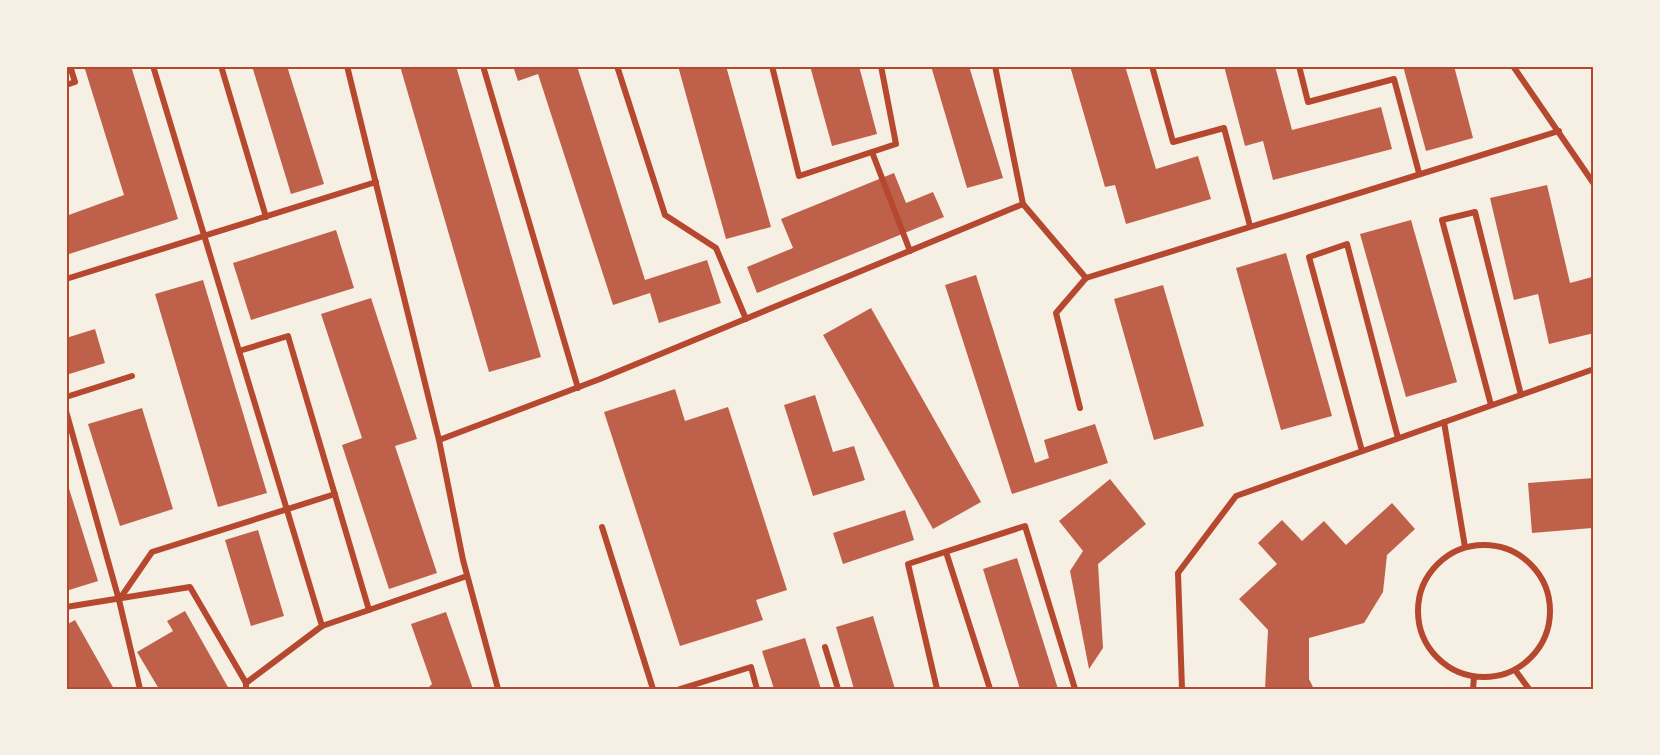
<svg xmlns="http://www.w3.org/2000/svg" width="1660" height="755" viewBox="0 0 1660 755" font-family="'Open Sans',sans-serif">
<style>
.building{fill:#bf614a}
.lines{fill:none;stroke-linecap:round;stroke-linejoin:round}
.minor{stroke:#b5482f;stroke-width:6}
.neatline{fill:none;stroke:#b5482f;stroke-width:2}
</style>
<rect width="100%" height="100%" fill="#f6efe4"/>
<g class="building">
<path d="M 84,66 L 131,66 L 178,219 L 66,255 L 66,216 L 124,195 Z"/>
<path d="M 252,66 L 287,66 L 324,184 L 291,194 Z"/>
<path d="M 400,66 L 456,66 L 541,357 L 489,372 Z"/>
<path d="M 513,66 L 555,66 L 556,69 L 565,66 L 577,66 L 645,280 L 707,260 L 721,303 L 659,323 L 650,293 L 613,305 L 538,74 L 518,81 Z"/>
<path d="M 678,66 L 726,66 L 771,227 L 726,239 Z"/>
<path d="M 810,66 L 859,66 L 877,134 L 832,146 Z"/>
<path d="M 931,66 L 969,66 L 1003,178 L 967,188 Z"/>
<path d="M 1070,66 L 1125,66 L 1156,169 L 1198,156 L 1211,199 L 1126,224 L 1115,185 L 1105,187 Z"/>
<path d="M 1224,66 L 1275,66 L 1292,130 L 1381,107 L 1392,149 L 1273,180 L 1263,141 L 1245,146 Z"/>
<path d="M 1403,66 L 1454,66 L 1473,138 L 1426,151 Z"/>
<path d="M 894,173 L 906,203 L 933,192 L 944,217 L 757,293 L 747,267 L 793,248 L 781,219 Z"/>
<path d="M 1547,185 L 1570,283 L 1592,277 L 1594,286 L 1594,333 L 1549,344 L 1538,294 L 1514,300 L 1490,198 Z"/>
<path d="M 1411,220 L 1457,382 L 1406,397 L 1360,234 Z"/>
<path d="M 336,230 L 354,288 L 251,320 L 233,263 Z"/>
<path d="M 1286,253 L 1332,416 L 1281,430 L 1236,268 Z"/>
<path d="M 976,275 L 1035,463 L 1049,458 L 1044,440 L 1095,424 L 1108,463 L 1012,494 L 945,285 Z"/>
<path d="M 203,280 L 267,493 L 218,507 L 155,294 Z"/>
<path d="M 1163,285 L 1204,426 L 1154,440 L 1114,299 Z"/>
<path d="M 371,298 L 417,439 L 395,446 L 437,573 L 389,589 L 342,445 L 362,438 L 321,314 Z"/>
<path d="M 871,308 L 981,502 L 933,529 L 823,335 Z"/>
<path d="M 95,329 L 105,363 L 66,375 L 66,338 Z"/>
<path d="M 675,389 L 685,421 L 728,407 L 787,590 L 756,600 L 763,620 L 680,646 L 604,412 Z"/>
<path d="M 815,395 L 833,452 L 854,446 L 865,480 L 813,496 L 784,405 Z"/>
<path d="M 142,408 L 173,509 L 120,526 L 88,424 Z"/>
<path d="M 1594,478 L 1594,531 L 1592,528 L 1532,533 L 1528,483 Z"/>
<path d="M 66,479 L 98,581 L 66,591 Z"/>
<path d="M 1110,479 L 1146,524 L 1098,564 L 1103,648 L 1089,669 L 1070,571 L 1083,551 L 1059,521 Z"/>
<path d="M 1392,503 L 1415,529 L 1387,555 L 1383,592 L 1364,623 L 1309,638 L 1309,679 L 1314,689 L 1265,689 L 1268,630 L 1239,599 L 1277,564 L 1258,543 L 1282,520 L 1302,541 L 1324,521 L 1346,545 Z"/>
<path d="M 905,510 L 914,540 L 843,564 L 833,533 Z"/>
<path d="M 258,530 L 284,616 L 251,626 L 225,540 Z"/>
<path d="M 1017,558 L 1058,689 L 1020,689 L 983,569 Z"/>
<path d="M 185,611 L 229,689 L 209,689 L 207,687 L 203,689 L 159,689 L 137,652 L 173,631 L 167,621 Z"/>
<path d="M 446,612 L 473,689 L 427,689 L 432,684 L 411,624 Z"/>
<path d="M 873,616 L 895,689 L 854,689 L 836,627 Z"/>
<path d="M 75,620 L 114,689 L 66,689 L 66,625 Z"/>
<path d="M 805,638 L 821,689 L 774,689 L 762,651 Z"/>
</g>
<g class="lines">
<g class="minor">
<path d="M 153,66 L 322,626 L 246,683"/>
<path d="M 221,66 L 266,217"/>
<path d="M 347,66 L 439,440 L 463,560 L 498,689"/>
<path d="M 483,66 L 578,388"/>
<path d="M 617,66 L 665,215 L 716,248 L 746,319"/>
<path d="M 772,66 L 799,176 L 896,144 L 881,66"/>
<path d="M 995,66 L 1023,204 L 1086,278 L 1559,131"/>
<path d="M 1152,66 L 1173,142 L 1224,128 L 1250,226"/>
<path d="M 1299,66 L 1308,102 L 1394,79 L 1419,173"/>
<path d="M 1513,66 L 1594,184"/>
<path d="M 66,85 L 75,82 L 70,66"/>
<path d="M 872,152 L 910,251"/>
<path d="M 66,279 L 376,182"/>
<path d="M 239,351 L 288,336 L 369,610 L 467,576"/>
<path d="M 66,397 L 132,376"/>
<path d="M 1491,405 L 1442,220 L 1475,212 L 1521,395"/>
<path d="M 1080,408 L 1056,313 L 1086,278"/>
<path d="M 66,411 L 119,600 L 140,689"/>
<path d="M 1444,422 L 1465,547"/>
<path d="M 439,440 L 600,379 L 1023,204"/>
<path d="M 1362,451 L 1309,257 L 1347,244 L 1398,438"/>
<path d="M 602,527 L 653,689"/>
<circle cx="1484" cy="611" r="66"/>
<path d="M 946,552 L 990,689"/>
<path d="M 119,600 L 152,552 L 335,494"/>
<path d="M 66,607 L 190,587 L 246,683 L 246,689"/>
<path d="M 322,626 L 369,610"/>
<path d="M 825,647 L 838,689"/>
<path d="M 1515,670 L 1529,689"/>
<path d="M 680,689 L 751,667 L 757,689"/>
<path d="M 937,689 L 908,564 L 1025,526 L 1075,689"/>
<path d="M 1182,689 L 1178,573 L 1236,496 L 1594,369"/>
<path d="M 1473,689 L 1474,677"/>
</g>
</g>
<rect width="1660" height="755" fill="none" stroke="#f6efe4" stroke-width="135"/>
<rect x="68" y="68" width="1524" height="620" class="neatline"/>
</svg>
